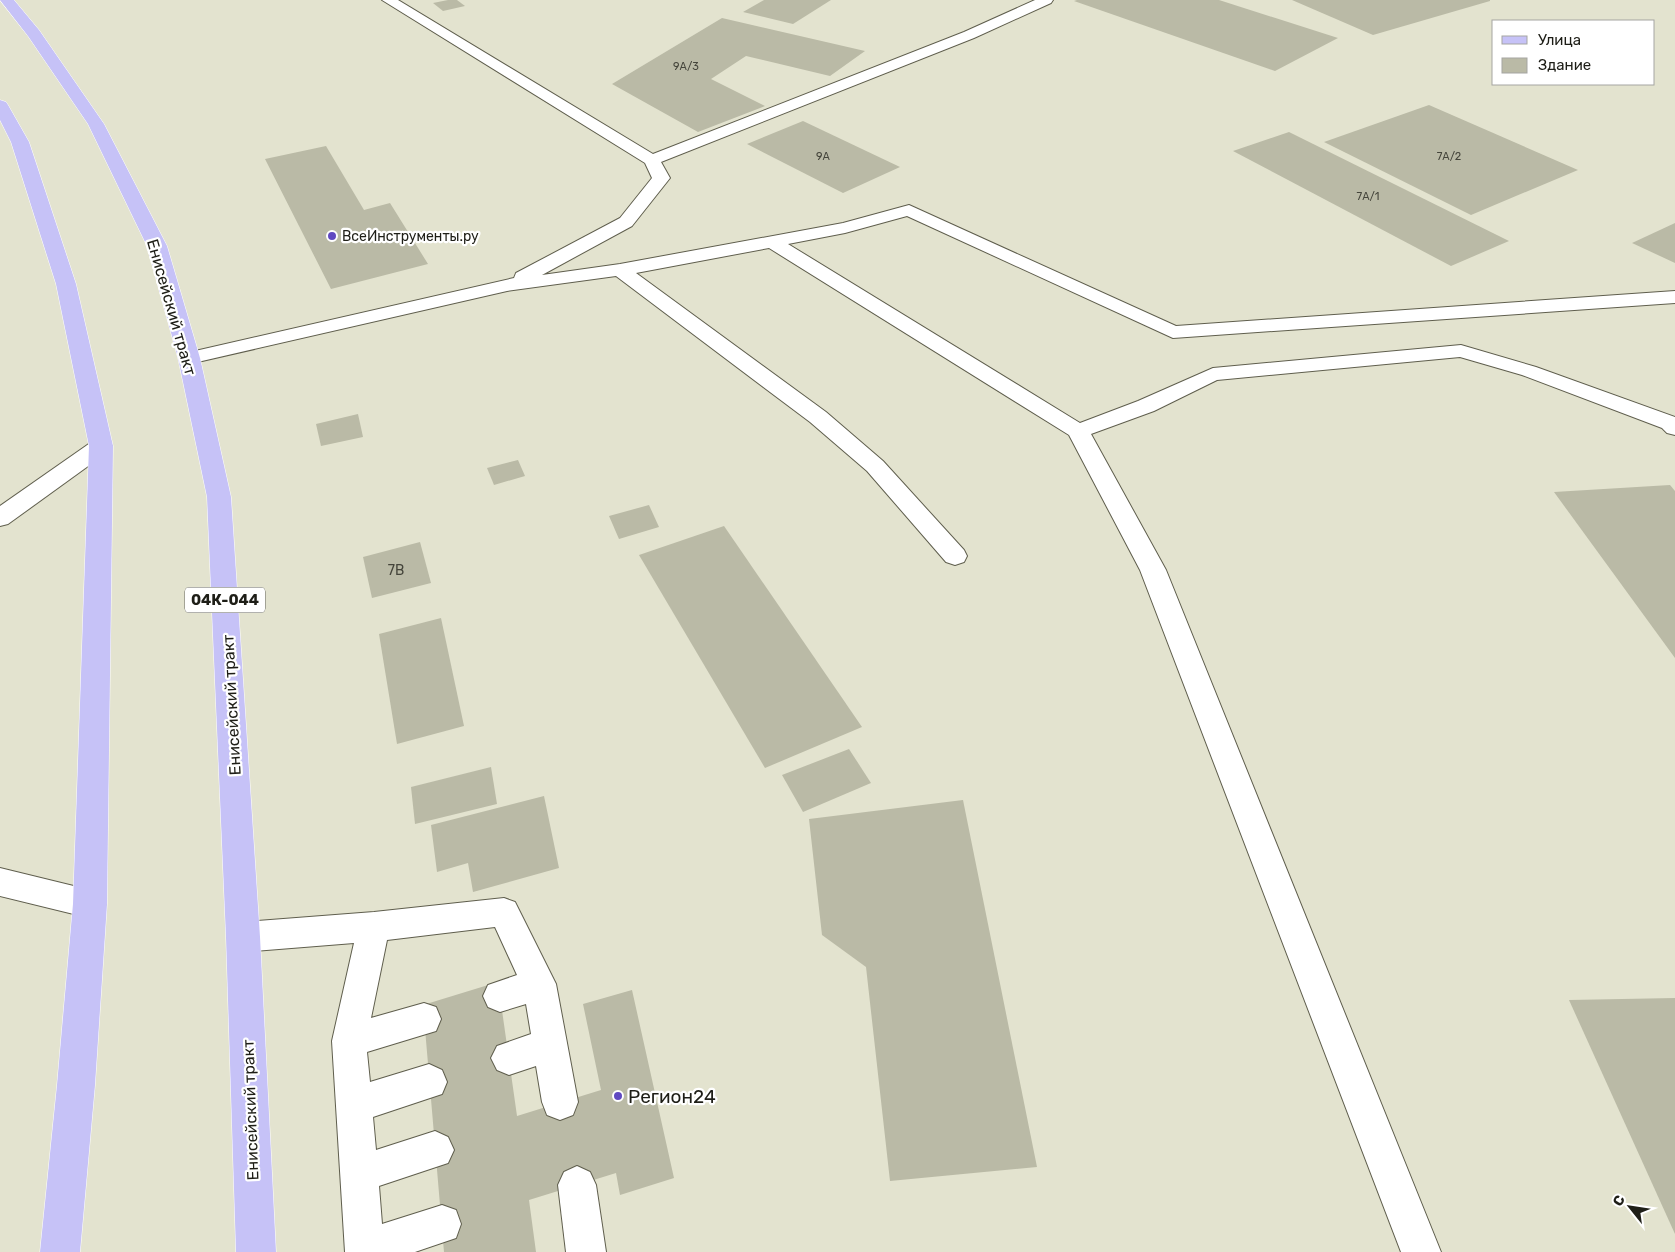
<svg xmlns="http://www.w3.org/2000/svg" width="1675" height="1252" viewBox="0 0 1675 1252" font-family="Rubik,sans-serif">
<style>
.building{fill:#babaa6}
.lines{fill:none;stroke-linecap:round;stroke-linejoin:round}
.service-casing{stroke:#5f5e4d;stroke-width:2}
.primary-casing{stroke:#fff;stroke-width:1}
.service{fill:#fff;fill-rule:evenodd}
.primary{fill:#c6c2f7;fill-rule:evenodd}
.poi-dot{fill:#6049c1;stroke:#fff;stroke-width:2}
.labels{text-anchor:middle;stroke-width:4.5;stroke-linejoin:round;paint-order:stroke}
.far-number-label{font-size:11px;fill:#45453b}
.far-poi-label{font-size:14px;fill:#1e1e17;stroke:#fff;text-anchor:start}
.number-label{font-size:14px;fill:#45453b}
.shield{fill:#fff;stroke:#62625d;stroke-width:1}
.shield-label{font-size:15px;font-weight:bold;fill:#1e1e17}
.street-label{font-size:16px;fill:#1e1e17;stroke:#fff}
.near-poi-label{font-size:19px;fill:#1e1e17;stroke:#fff;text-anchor:start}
</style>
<rect width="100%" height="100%" fill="#e3e3cf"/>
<g class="building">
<path d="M 448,0 L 457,0 L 465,6 L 443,11 L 433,3 Z"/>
<path d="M 764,0 L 831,0 L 793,24 L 743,12 Z"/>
<path d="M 1077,0 L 1219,0 L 1338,38 L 1275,71 L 1074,1 Z"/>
<path d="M 1292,0 L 1490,0 L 1490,1 L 1373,35 Z"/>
<path d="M 722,18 L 865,51 L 830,76 L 746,56 L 711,79 L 765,106 L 698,132 L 612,84 Z"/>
<path d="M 1429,105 L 1578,170 L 1471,215 L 1324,142 Z"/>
<path d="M 803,121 L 900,167 L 843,193 L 747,144 Z"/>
<path d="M 1289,132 L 1509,241 L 1451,266 L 1233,151 Z"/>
<path d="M 326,146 L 364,210 L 390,203 L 428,264 L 331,289 L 265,159 Z"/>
<path d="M 1675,223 L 1675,263 L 1632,243 Z"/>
<path d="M 358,414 L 363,437 L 321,446 L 316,424 Z"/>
<path d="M 518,460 L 525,476 L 494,485 L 487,468 Z"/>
<path d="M 1670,485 L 1675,491 L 1675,658 L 1554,492 Z"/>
<path d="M 649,505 L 659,527 L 619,539 L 609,516 Z"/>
<path d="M 724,526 L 862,727 L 765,768 L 639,555 Z"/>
<path d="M 420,542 L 431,583 L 372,598 L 363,557 Z"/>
<path d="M 441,618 L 464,726 L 397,744 L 379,634 Z"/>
<path d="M 849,749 L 871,783 L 803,812 L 782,775 Z"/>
<path d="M 491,767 L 497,804 L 415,824 L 411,787 Z"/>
<path d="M 544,796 L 559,868 L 473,892 L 468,863 L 437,872 L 431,825 Z"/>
<path d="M 963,800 L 1037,1167 L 890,1181 L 866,967 L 822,935 L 809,819 Z"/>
<path d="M 498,982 L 517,1116 L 601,1090 L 583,1004 L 632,990 L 674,1178 L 620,1195 L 616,1173 L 529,1200 L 536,1252 L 444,1252 L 423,1005 Z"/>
<path d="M 1675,998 L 1675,1234 L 1569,1000 Z"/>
</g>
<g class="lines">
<g class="service-casing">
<g id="service">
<path d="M 382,0 L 398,0 L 653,154 L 964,32 L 1035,0 L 1053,0 L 1051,3 L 974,38 L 661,162 L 670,178 L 632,226 L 542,275 L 620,264 L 843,223 L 909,205 L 1176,326 L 1675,291 L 1675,303 L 1173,338 L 907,216 L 845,233 L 788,244 L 1080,423 L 1138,401 L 1213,368 L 1461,345 L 1536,367 L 1675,417 L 1675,435 L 1667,433 L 1662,428 L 1522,375 L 1460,357 L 1217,380 L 1154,411 L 1091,434 L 1166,570 L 1441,1252 L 1401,1252 L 1140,570 L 1069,435 L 769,248 L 636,273 L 826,412 L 883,461 L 964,550 L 967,556 L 964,562 L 955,565 L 946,562 L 867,471 L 810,422 L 616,276 L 507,291 L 189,364 L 182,362 L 179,358 L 182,354 L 514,278 L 516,273 L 620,218 L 652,178 L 645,163 Z"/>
<path d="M 101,439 L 109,441 L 112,446 L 109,451 L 8,524 L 0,526 L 0,506 L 93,441 Z"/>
<path d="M 0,868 L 90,890 L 101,894 L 106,904 L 101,914 L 90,918 L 0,896 Z"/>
<path d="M 504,898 L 515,902 L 556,984 L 578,1102 L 573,1115 L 560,1120 L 547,1115 L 542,1102 L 536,1066 L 509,1075 L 497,1070 L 491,1058 L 497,1046 L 531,1034 L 526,1004 L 500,1012 L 488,1007 L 483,996 L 488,985 L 517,975 L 495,927 L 387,940 L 371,1018 L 424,1003 L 436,1007 L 441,1019 L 436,1031 L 367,1052 L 370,1082 L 429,1064 L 442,1070 L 447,1082 L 442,1094 L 373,1117 L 376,1150 L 435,1131 L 448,1137 L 454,1150 L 448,1163 L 379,1186 L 382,1224 L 442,1205 L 456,1210 L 461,1224 L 456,1238 L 415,1252 L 345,1252 L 332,1041 L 354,943 L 243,952 L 231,947 L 227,937 L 231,927 L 243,922 L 374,912 Z"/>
<path d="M 577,1166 L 590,1172 L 596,1185 L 606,1252 L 566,1252 L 558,1185 L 564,1172 Z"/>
</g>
</g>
<g class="primary-casing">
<g id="primary">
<path d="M 0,0 L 14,0 L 39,30 L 104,124 L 167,246 L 200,358 L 231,497 L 260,937 L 276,1252 L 236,1252 L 226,937 L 207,497 L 178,358 L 147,246 L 88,124 L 28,36 Z"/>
<path d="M 0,100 L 6,102 L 8,105 L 29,142 L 76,284 L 113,446 L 107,904 L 95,1085 L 80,1252 L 40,1252 L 57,1085 L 73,904 L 89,446 L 56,284 L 11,142 L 0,120 Z"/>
</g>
</g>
<use href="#service" class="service"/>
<use href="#primary" class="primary"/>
</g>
<g class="poi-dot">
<circle cx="332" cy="236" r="5"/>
<circle cx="618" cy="1096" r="5"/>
</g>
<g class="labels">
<g class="far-number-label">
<text x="686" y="70">9А/3</text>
<text x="823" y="160">9А</text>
<text x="1449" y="160">7А/2</text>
<text x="1368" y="200">7А/1</text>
</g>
<g class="far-poi-label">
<text x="342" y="241">ВсеИнструменты.ру</text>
</g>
<g class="number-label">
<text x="396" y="575">7В</text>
</g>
<rect class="shield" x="185" y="587.5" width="80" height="25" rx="4"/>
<g class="shield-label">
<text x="225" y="605">04К-044</text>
</g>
<g class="street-label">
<text transform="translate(172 307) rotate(74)" y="6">Енисейский тракт</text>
<text transform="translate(231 705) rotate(-93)" y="6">Енисейский тракт</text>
<text transform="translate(250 1110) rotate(-92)" y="6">Енисейский тракт</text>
</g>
<g class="near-poi-label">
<text x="628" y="1103">Регион24</text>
</g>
</g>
<rect x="1492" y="20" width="162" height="65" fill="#ffffff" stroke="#a5a5a2"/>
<rect x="1502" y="36" width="25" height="8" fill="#c6c2f7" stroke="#a5a5a2"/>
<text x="1538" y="45" font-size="15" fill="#1e1e17">Улица</text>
<rect x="1502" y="58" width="25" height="15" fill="#babaa6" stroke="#a5a5a2"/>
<text x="1538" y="70" font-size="15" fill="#1e1e17">Здание</text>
<g transform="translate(1630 1207) rotate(300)" stroke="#ffffff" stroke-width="4" paint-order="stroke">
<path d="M0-4L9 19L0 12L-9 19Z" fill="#1e1e17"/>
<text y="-8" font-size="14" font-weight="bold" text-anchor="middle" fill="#1e1e17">С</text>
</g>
</svg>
